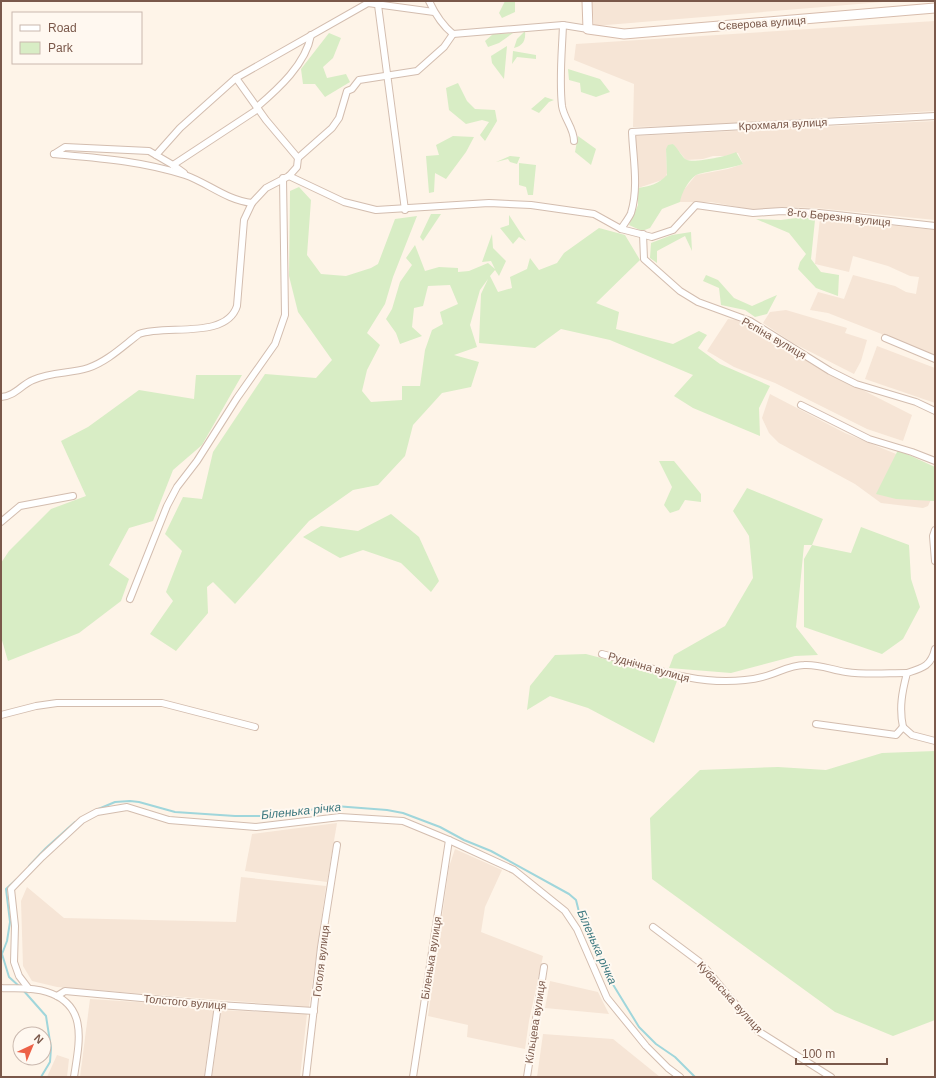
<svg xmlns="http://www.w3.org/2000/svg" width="936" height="1078" viewBox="0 0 936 1078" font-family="Helvetica,sans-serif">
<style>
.residential{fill:#f6e5d6}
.green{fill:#d8edc5}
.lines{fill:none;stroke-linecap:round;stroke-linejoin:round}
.stream{stroke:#a0d6db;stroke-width:2}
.street-casing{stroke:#d3bdaf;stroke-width:8}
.secondary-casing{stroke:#d7bcac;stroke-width:11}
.street{stroke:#fff;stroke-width:6}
.secondary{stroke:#fff;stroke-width:9}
.labels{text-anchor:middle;stroke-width:4;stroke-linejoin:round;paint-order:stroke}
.street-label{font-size:11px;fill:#7a584a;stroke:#fff8f0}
.water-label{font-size:12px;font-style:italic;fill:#3c787f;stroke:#fff8f0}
</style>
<rect width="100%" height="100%" fill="#fef4e8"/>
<g class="residential">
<path d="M 592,1 L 895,1 L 594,26 Z"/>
<path d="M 935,21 L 935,111 L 682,126 L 633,127 L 634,84 L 574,60 L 576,44 Z"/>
<path d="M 935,121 L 935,220 L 816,208 L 784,207 L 755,210 L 711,202 L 680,202 L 678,197 L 696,175 L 728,169 L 743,164 L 738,153 L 725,156 L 713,156 L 703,159 L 686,160 L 673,144 L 666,149 L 667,173 L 666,177 L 662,180 L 638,188 L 635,136 Z"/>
<path d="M 820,218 L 935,230 L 935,355 L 828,313 L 810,310 L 818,292 L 844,299 L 853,275 L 895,286 L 906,292 L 916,294 L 919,277 L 910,276 L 888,266 L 853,256 L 849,272 L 815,264 Z"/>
<path d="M 786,310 L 847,328 L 845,333 L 867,340 L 861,361 L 854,374 L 793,343 L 763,323 L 770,312 Z"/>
<path d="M 728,319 L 736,320 L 756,330 L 819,368 L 912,415 L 903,441 L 867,429 L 775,383 L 734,367 L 707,351 Z"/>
<path d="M 877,346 L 935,368 L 935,403 L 865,379 Z"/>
<path d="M 770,394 L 845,433 L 901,456 L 932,497 L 928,506 L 923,508 L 881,503 L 855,484 L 779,443 L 769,433 L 762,418 Z"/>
<path d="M 337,823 L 327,882 L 245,871 L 252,834 Z"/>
<path d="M 455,849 L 502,870 L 485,907 L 481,932 L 543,956 L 529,1021 L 525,1049 L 467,1037 L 468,1025 L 428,1016 L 449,867 Z"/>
<path d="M 241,877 L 326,886 L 309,1007 L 57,987 L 32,981 L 23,966 L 21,901 L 27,887 L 64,918 L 236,922 Z"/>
<path d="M 550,981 L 598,992 L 609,1014 L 545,1008 Z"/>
<path d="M 90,999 L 214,1007 L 204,1077 L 80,1077 Z"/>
<path d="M 221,1010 L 307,1014 L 300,1077 L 212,1077 Z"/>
<path d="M 543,1034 L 613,1039 L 660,1077 L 537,1077 Z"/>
<path d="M 57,1055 L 69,1059 L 67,1077 L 47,1077 Z"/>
</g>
<g class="green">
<path d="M 505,1 L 515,1 L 515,12 L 502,18 L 499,13 Z"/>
<path d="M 525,31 C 526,40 523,46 514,48 L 517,39 Z"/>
<path d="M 329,33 L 341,38 L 333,58 L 323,67 L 327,78 L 346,74 L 350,82 L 325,97 L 315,84 L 303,84 L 301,69 Z"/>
<path d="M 513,33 L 499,43 L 488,47 L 485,41 L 493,34 Z"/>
<path d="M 507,46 L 504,79 L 492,63 L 491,56 Z"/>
<path d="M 513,51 L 536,55 L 536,59 L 517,57 L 512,64 Z"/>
<path d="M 568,69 L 600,79 L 610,92 L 596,97 L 581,92 L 580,83 L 569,80 Z"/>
<path d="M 458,83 L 467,101 L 475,109 L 495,110 L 497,121 L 485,141 L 480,135 L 489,122 L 482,120 L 466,124 L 449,110 L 446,88 Z"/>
<path d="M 545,97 L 554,100 L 549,102 L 539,113 L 531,109 Z"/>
<path d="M 453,136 L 474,137 L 466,152 L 446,179 L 435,173 L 434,192 L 429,193 L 426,156 L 439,155 L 436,145 Z"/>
<path d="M 578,136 L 596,149 L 591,165 L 575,152 Z"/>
<path d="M 673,144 C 678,148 682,158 687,160 C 695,163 729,156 736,152 L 743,164 C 732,168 703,172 696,175 C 689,180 681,193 680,202 L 662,209 L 650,228 L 642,231 L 629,225 L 638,205 L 638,188 C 650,186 659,184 667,175 L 666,149 L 668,145 Z"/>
<path d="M 510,156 L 520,157 L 517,164 L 510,162 L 508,159 L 496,162 Z"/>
<path d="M 519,163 L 536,165 L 533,195 L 528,195 L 526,187 L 519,185 Z"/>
<path d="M 299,187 L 311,200 L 307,255 L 321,274 L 346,276 L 371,268 L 378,264 L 395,219 L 417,216 L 393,277 L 385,304 L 367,333 L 380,345 L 367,370 L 362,391 L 371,402 L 402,400 L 402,386 L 420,386 L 425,350 L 432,330 L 443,324 L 440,312 L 458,304 L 450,285 L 428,286 L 423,306 L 414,308 L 412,327 L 422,336 L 400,344 L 396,333 L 386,319 L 392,309 L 400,282 L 412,265 L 406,258 L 415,245 L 425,271 L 439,267 L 458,268 L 458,272 L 469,271 L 488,263 L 495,269 L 491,261 L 482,262 L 492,234 L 493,248 L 506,261 L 499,276 L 495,270 L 490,276 L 498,292 L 512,288 L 510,277 L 527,269 L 530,258 L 539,270 L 557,263 L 564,253 L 599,228 L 625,235 L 640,260 L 596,303 L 619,312 L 616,329 L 673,344 L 699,331 L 707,335 L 698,348 L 720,364 L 770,386 L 759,408 L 760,436 L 693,408 L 674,396 L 693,375 L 610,340 L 561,329 L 535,348 L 479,343 L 481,294 L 488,279 L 480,290 L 470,325 L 477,347 L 454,355 L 479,362 L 471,387 L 442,393 L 413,425 L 405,456 L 378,485 L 353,490 L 309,521 L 235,604 L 213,582 L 207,587 L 208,613 L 176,651 L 150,634 L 173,601 L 166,592 L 182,551 L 165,534 L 183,497 L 202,499 L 213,452 L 265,374 L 316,378 L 332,360 L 298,312 L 289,276 L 290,191 Z"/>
<path d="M 431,214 L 441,214 L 423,241 L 420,237 Z"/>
<path d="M 509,215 L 526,241 L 519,237 L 513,244 L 500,228 L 509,225 Z"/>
<path d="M 804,217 L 815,220 L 811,259 L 821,272 L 839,275 L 838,296 L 816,288 L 798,269 L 800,262 L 806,254 L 789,233 L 756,219 L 781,220 Z"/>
<path d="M 691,232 L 692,251 L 685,236 L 657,251 L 657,263 L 650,258 L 651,243 L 672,235 Z"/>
<path d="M 706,275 L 718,280 L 734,298 L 752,306 L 777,295 L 767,314 L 755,317 L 745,310 L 721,305 L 719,288 L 703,281 Z"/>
<path d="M 196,375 L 242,375 L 202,445 L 173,470 L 153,521 L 129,528 L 109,565 L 129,579 L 121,601 L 79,633 L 8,661 L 1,637 L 1,563 L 9,551 L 51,509 L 86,496 L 61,441 L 88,427 L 139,390 L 194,399 Z"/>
<path d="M 898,450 L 935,467 L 934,501 L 896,499 L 876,494 Z"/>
<path d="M 659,461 L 674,461 L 701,494 L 701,502 L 685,500 L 679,510 L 670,513 L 664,505 L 672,487 Z"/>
<path d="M 747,488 L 823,519 L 812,545 L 851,553 L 861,527 L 909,545 L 911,579 L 920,607 L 903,639 L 882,654 L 804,627 L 804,559 L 812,545 L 804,545 L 796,627 L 818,655 L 795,656 L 731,673 L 669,668 L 674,655 L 725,626 L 753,578 L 749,536 L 733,511 Z"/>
<path d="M 391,514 L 419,537 L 439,581 L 431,592 L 401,563 L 363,550 L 340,558 L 303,537 L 321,526 L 358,531 Z"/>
<path d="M 586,654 L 628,665 L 677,681 L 654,743 L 588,708 L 550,696 L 527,710 L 530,686 L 555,655 Z"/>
<path d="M 935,751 L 935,1020 L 893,1036 L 835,1012 L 652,879 L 650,818 L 700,770 L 778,767 L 826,770 L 882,753 Z"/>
</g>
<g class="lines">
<g class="stream">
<path d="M 96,810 L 115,802 L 130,801 L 139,802 L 175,812 L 235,816 L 273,816 L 335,806 L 387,810 L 403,813 L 440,827 L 464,840 L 491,851 L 569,894 L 576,900 L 579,912 L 595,943 L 609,978 L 639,1027 L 656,1044 L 675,1057 L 695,1077"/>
<path d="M 29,866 L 46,848 L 75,822"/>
<path d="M 17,879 L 6,889 L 10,922 L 7,941 L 2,954 L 9,977 L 20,987"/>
<path d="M 23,990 L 46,1016 L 51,1048 L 50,1062 L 41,1077"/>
</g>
<g class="street-casing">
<g id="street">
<path d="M 429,1 C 435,14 442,25 453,34 L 563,25 L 588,29"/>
<path d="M 378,5 L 405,210"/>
<path d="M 563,25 C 562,52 559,79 562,106 C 564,119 574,128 574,141"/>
<path d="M 236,78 L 266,120 L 298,158"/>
<path d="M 257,107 C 278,89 306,64 311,35"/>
<path d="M 54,154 C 98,158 142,161 185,175 C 208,183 226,200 252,203"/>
<path d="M 54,154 L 65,147 L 149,151 L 173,165 L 184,173"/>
<path d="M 156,155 L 180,128 L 236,78 L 368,3 L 434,12"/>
<path d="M 173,165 L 258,109"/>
<path d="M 289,176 L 344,202 L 376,210 L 489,203 L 531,205 L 594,214 L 621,229 L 652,237 L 673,230 L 696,205 L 753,213 L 782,211 L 819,213 L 935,226"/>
<path d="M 621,229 C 624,224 629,218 631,213 C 639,187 633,158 632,132 L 935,116"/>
<path d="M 643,234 L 644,259 L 680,291 L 698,302 L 750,321 L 830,371 L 856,384 L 916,402 L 935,411"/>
<path d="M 885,338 L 935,359"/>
<path d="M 1,397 C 15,396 21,385 33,380 C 53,371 70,374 88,368 C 108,361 123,346 139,334 C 166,324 226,340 237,306 L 244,220 L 252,203 L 266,188 L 289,176 L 297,167 L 298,158 L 332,128 L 339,118 L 347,91 L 352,89 L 359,80 L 417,71 L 444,47 L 453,34"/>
<path d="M 801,405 L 869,439 L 912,452 L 935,461"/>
<path d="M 1,522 L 20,506 L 73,496"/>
<path d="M 935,530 L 933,536 L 935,561"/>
<path d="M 130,599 L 167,506 L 177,487 L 197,461 L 237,398 L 275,344 L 285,315 L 283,178"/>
<path d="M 602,654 C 650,667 695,686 745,680 C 754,679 764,677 772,674 C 783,670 793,665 804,665 C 819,664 832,670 846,672 C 866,675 887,673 907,673"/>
<path d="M 1,715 L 36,706 L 57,703 L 162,703 L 255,727"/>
<path d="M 816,724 L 896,735 L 903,727 L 912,735 L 935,741"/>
<path d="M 903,727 C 899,708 902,692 907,673 C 923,668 931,666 935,649"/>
<path d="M 653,927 L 701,963 L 758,1031 L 831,1077"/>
<path d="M 1,988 C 16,989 32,987 47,992 C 89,1005 79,1043 74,1077"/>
<path d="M 29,989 L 19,976 L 14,962 L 15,926 L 11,889 L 42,857 L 82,820 L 97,812 L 127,807 L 169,820 L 256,827 L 340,817 L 403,821 L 449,840 L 514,870 L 565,911 L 577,929 L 607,998 L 646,1046 L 668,1068 L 680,1077"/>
<path d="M 57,996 L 65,991 L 218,1005 L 314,1011"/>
<path d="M 208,1077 L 218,1005"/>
<path d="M 306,1077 L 321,947 L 337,845"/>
<path d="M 413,1077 L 449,840"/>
<path d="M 527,1077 L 544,967"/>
</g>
</g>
<g class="secondary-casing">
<path id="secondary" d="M 587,1 L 588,29 L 624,34 L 935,8"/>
</g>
<use href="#street" class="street"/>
<use href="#secondary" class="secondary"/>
</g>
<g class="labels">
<g class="street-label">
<text transform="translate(762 23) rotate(-4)" y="4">Сєверова вулиця</text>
<text transform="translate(783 124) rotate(-3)" y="4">Крохмаля вулиця</text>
<text transform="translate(839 217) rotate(6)" y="4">8-го Березня вулиця</text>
<text transform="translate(774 338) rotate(30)" y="4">Рєпіна вулиця</text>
<text transform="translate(649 667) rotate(16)" y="4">Руднічна вулиця</text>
<text transform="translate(431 958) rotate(-81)" y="4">Біленька вулиця</text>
<text transform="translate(321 961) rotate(-83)" y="4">Гоголя вулиця</text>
<text transform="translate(730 997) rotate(48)" y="4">Кубанська вулиця</text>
<text transform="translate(185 1002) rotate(5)" y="4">Толстого вулиця</text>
<text transform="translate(535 1022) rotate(-81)" y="4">Кільцева вулиця</text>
</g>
<g class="water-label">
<text transform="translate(301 811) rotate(-6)" y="4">Біленька річка</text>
<text transform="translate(597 947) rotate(66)" y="4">Біленька річка</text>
</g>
</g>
<rect width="936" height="1078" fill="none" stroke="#7a584a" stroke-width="4"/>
<rect x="12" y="12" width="130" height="52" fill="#fff8f0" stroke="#cab8ae"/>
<rect x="20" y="25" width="20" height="6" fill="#ffffff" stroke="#cab8ae"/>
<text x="48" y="32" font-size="12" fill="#7a584a">Road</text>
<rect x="20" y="42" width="20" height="12" fill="#d8edc5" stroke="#cab8ae"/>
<text x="48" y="52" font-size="12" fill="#7a584a">Park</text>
<g transform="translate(32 1046) rotate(44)"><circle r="19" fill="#fff8f0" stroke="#cab8ae"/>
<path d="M0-3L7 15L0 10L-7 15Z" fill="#ed6147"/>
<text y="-6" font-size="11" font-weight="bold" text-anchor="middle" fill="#7a584a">N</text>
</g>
<path d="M796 1058v6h91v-6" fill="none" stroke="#7a584a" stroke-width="2"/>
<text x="802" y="1058" font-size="12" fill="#7a584a" stroke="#fff8f0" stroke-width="3" paint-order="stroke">100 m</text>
</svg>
